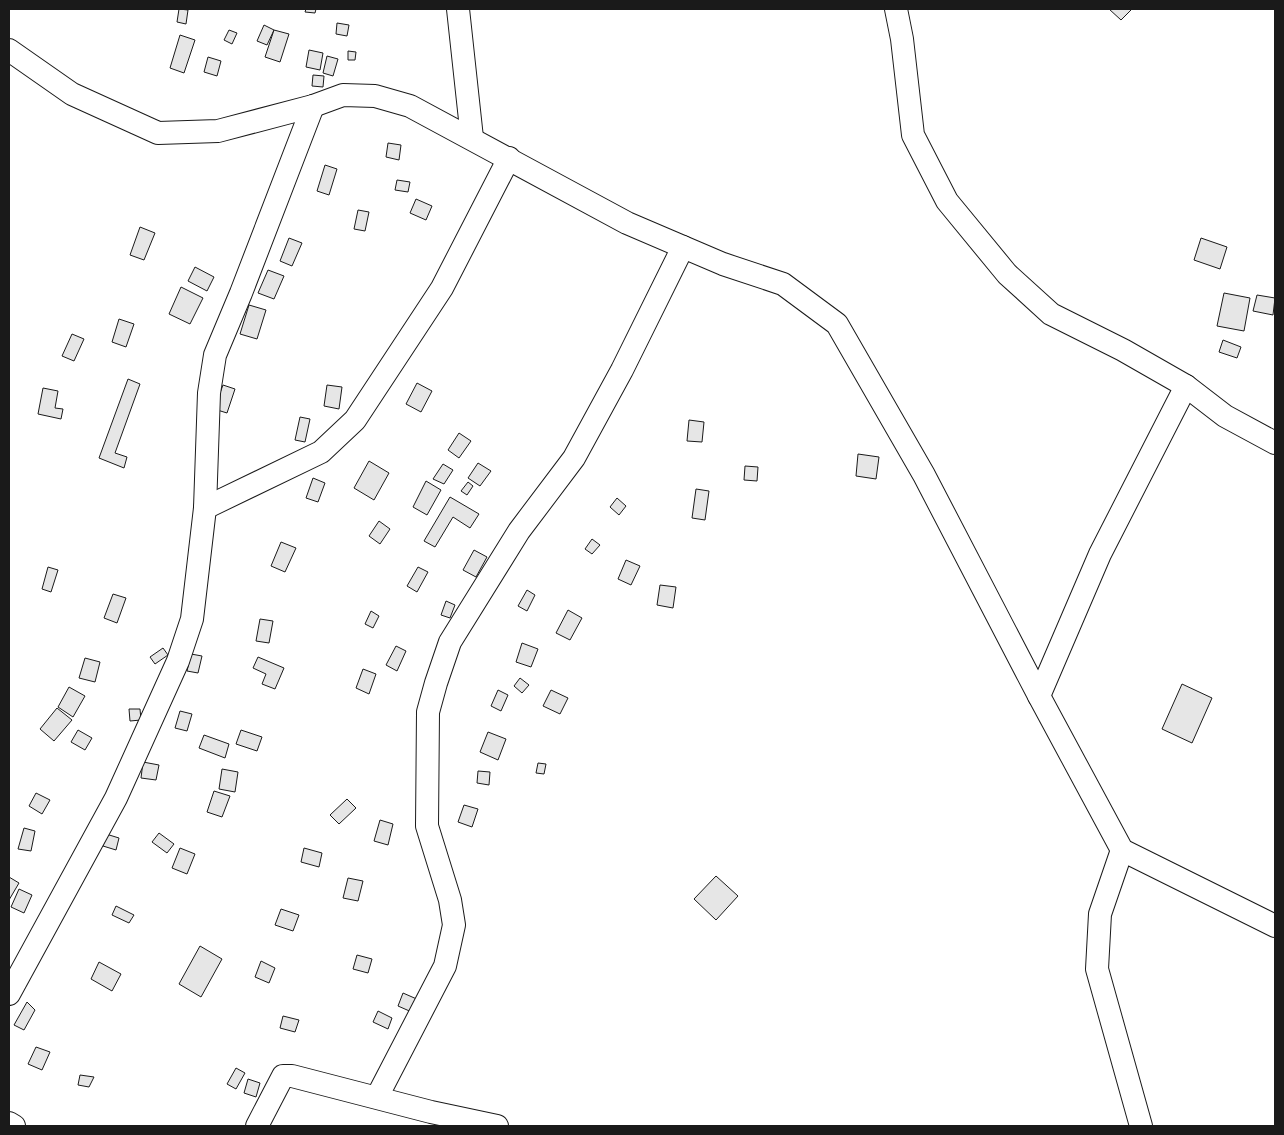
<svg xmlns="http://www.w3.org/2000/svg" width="1284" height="1135" viewBox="0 0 1284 1135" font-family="'Alegreya Sans',sans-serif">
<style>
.building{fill:#e6e6e6;stroke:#1a1a1a}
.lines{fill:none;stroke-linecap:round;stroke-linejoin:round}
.street-casing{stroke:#1a1a1a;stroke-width:24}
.street{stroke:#fff;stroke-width:22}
</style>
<rect width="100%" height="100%" fill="#fff"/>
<g class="building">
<path d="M 179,9 L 188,10 L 186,24 L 177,22 Z"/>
<path d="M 306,9 L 316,9 L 315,13 L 305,12 Z"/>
<path d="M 1109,9 L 1132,9 L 1121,20 Z"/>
<path d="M 337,23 L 349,25 L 347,36 L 336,34 Z"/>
<path d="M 264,25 L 274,30 L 267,45 L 257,41 Z"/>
<path d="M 229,30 L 237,33 L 232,44 L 224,40 Z"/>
<path d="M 274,30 L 289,34 L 280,62 L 265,57 Z"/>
<path d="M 180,35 L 195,40 L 184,73 L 170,68 Z"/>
<path d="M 309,50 L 323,53 L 320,70 L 306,67 Z"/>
<path d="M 348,51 L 356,52 L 355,60 L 348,60 Z"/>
<path d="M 327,56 L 338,59 L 333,76 L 323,73 Z"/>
<path d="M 208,57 L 221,61 L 217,76 L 204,72 Z"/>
<path d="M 313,75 L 324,76 L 323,87 L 312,86 Z"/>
<path d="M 388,143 L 401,145 L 399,160 L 386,157 Z"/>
<path d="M 325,165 L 337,169 L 329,195 L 317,191 Z"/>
<path d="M 397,180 L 410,182 L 408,192 L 395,190 Z"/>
<path d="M 416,199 L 432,206 L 426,220 L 410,213 Z"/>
<path d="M 358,210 L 369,212 L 365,231 L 354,229 Z"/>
<path d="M 140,227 L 155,233 L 144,260 L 130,255 Z"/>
<path d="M 289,238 L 302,243 L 292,266 L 280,261 Z"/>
<path d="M 1201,238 L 1227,247 L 1220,269 L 1194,260 Z"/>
<path d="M 195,267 L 214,277 L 207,291 L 188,281 Z"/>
<path d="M 268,270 L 284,276 L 274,299 L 258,293 Z"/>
<path d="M 181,287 L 203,298 L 190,324 L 169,314 Z"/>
<path d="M 1224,293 L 1250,298 L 1244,331 L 1217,326 Z"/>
<path d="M 1257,295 L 1275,298 L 1273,315 L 1253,311 Z"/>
<path d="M 249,305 L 266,310 L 257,339 L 240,334 Z"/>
<path d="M 119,319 L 134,324 L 126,347 L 112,342 Z"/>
<path d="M 72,334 L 84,339 L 74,361 L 62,356 Z"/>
<path d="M 1223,340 L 1241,347 L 1237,358 L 1219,352 Z"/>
<path d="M 128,379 L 140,384 L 115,453 L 127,457 L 124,468 L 99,458 Z"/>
<path d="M 417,383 L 432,391 L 421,412 L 406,404 Z"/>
<path d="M 223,385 L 235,389 L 227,413 L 214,409 Z"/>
<path d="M 327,385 L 342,387 L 339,409 L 324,406 Z"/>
<path d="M 43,388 L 58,391 L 55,408 L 63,409 L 61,419 L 38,414 Z"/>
<path d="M 300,417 L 310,419 L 305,442 L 295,440 Z"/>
<path d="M 689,420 L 704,422 L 702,442 L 687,441 Z"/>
<path d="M 459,433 L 471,441 L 459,458 L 448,450 Z"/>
<path d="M 858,454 L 879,457 L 876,479 L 856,476 Z"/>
<path d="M 369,461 L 389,473 L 374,500 L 354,488 Z"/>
<path d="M 478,463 L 491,471 L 480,486 L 468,478 Z"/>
<path d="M 443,464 L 453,470 L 444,484 L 433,479 Z"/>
<path d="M 745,466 L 758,467 L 757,481 L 744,480 Z"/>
<path d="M 313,478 L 325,483 L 318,502 L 306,498 Z"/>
<path d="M 426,481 L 441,490 L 427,515 L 413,507 Z"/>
<path d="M 468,482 L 473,486 L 467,495 L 461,491 Z"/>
<path d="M 696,489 L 709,491 L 705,520 L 692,518 Z"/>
<path d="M 450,497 L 479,514 L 470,528 L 453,517 L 435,547 L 424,541 Z"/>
<path d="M 617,498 L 626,506 L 619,515 L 610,507 Z"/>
<path d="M 379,521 L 390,529 L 380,544 L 369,536 Z"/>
<path d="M 592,539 L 600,545 L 592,554 L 585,549 Z"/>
<path d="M 281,542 L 296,548 L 285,572 L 271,566 Z"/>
<path d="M 474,550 L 487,557 L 476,577 L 463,570 Z"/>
<path d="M 626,560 L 640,566 L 631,585 L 618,579 Z"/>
<path d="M 48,567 L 58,570 L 51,592 L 42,589 Z"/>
<path d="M 418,567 L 428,572 L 417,592 L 407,586 Z"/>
<path d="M 660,585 L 676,587 L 673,608 L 657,605 Z"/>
<path d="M 527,590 L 535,595 L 527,611 L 518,606 Z"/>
<path d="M 113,594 L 126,598 L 117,623 L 104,618 Z"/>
<path d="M 446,601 L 455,605 L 450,618 L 441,615 Z"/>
<path d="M 568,610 L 582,618 L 570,640 L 556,633 Z"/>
<path d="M 371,611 L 379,616 L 373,628 L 365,624 Z"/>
<path d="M 260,619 L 273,621 L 269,643 L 256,641 Z"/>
<path d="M 522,643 L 538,649 L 531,667 L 516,662 Z"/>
<path d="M 396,646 L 406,651 L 397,671 L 386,665 Z"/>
<path d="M 163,648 L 168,655 L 155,664 L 150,657 Z"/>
<path d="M 191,654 L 202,656 L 198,673 L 187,671 Z"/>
<path d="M 258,657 L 284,668 L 275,689 L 262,684 L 266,674 L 253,668 Z"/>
<path d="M 85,658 L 100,662 L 95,682 L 79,678 Z"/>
<path d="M 363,669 L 376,674 L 369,694 L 356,688 Z"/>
<path d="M 520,678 L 529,685 L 522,693 L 514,686 Z"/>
<path d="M 1182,684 L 1212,698 L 1192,743 L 1162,729 Z"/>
<path d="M 69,687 L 85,696 L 73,717 L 58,707 Z"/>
<path d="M 498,690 L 508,695 L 501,711 L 491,706 Z"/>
<path d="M 551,690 L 568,698 L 560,714 L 543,706 Z"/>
<path d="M 57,708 L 72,720 L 54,741 L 40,729 Z"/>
<path d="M 129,709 L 140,709 L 141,720 L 130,721 Z"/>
<path d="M 180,711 L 192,714 L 187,731 L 175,728 Z"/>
<path d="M 78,730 L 92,738 L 85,750 L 71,742 Z"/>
<path d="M 241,730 L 262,737 L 257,751 L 236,744 Z"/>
<path d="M 488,732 L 506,739 L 498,760 L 480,752 Z"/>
<path d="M 204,735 L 229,744 L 225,758 L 199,748 Z"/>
<path d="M 143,762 L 159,765 L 156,780 L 141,778 Z"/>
<path d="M 538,763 L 546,764 L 544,774 L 536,773 Z"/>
<path d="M 222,769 L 238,772 L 235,792 L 219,789 Z"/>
<path d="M 478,771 L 490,772 L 489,785 L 477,783 Z"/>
<path d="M 214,791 L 230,796 L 222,817 L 207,812 Z"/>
<path d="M 36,793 L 50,800 L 42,814 L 29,806 Z"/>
<path d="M 347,799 L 356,808 L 339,824 L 330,815 Z"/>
<path d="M 464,805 L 478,809 L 472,827 L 458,822 Z"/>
<path d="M 380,820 L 393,824 L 388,845 L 374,841 Z"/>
<path d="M 24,828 L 35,831 L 31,851 L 18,849 Z"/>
<path d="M 159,833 L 174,844 L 167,853 L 152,842 Z"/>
<path d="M 106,834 L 119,838 L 116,850 L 103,846 Z"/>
<path d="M 180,848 L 195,854 L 187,874 L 172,868 Z"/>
<path d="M 304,848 L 322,853 L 319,867 L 301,862 Z"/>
<path d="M 716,876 L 738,896 L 716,920 L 694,899 Z"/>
<path d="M 9,877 L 19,883 L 9,900 Z"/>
<path d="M 348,878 L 363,881 L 358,901 L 343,898 Z"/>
<path d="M 19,889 L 32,895 L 24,913 L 11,907 Z"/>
<path d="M 116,906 L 134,915 L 129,923 L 112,915 Z"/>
<path d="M 281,909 L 299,915 L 293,931 L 275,925 Z"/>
<path d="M 200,946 L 222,959 L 201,997 L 179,984 Z"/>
<path d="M 357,955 L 372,959 L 368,973 L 353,969 Z"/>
<path d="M 261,961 L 275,968 L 269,983 L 255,977 Z"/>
<path d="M 99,962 L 121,974 L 112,991 L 91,979 Z"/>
<path d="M 403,993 L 419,1000 L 414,1013 L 398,1006 Z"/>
<path d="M 27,1002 L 35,1010 L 24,1030 L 14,1025 Z"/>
<path d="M 378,1011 L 392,1018 L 388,1029 L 373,1022 Z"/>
<path d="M 283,1016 L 299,1020 L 295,1032 L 280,1028 Z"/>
<path d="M 36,1047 L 50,1052 L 42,1070 L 28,1064 Z"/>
<path d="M 236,1068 L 245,1073 L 236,1089 L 227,1084 Z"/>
<path d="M 80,1075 L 94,1077 L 89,1087 L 78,1085 Z"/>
<path d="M 248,1079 L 260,1083 L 256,1097 L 244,1093 Z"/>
</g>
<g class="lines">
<g class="street-casing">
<g id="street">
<path d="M 458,9 L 472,138"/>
<path d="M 896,9 L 902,39 L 913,135 L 947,201 L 1007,274 L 1051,314 L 1123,350 L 1186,386 L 1225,416 L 1275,443"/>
<path d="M 9,50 L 72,94 L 158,133 L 218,131 L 313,106 L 343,95 L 375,96 L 410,106 L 627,223 L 723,264 L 783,284 L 837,324 L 924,475 L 1039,696 L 1122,850 L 1275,926"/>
<path d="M 205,508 L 321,452 L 355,420 L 442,288 L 509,158"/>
<path d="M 1039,696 L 1100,554 L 1186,386"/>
<path d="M 1122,850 L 1100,914 L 1097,969 L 1141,1126"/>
<path d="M 9,994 L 116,798 L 178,661 L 192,619 L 205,508 L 209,393 L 215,355 L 241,293 L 313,106"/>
<path d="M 377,1097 L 445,966 L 454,925 L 450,900 L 427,826 L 428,712 L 436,683 L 450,642 L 519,531 L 574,458 L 622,370 L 683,247"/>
<path d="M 9,1123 L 14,1126"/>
<path d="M 257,1126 L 283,1076 L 292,1076 L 431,1112 L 497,1126"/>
</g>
</g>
<use href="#street" class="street"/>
</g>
<rect width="1284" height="1135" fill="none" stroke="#1a1a1a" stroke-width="20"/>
</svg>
